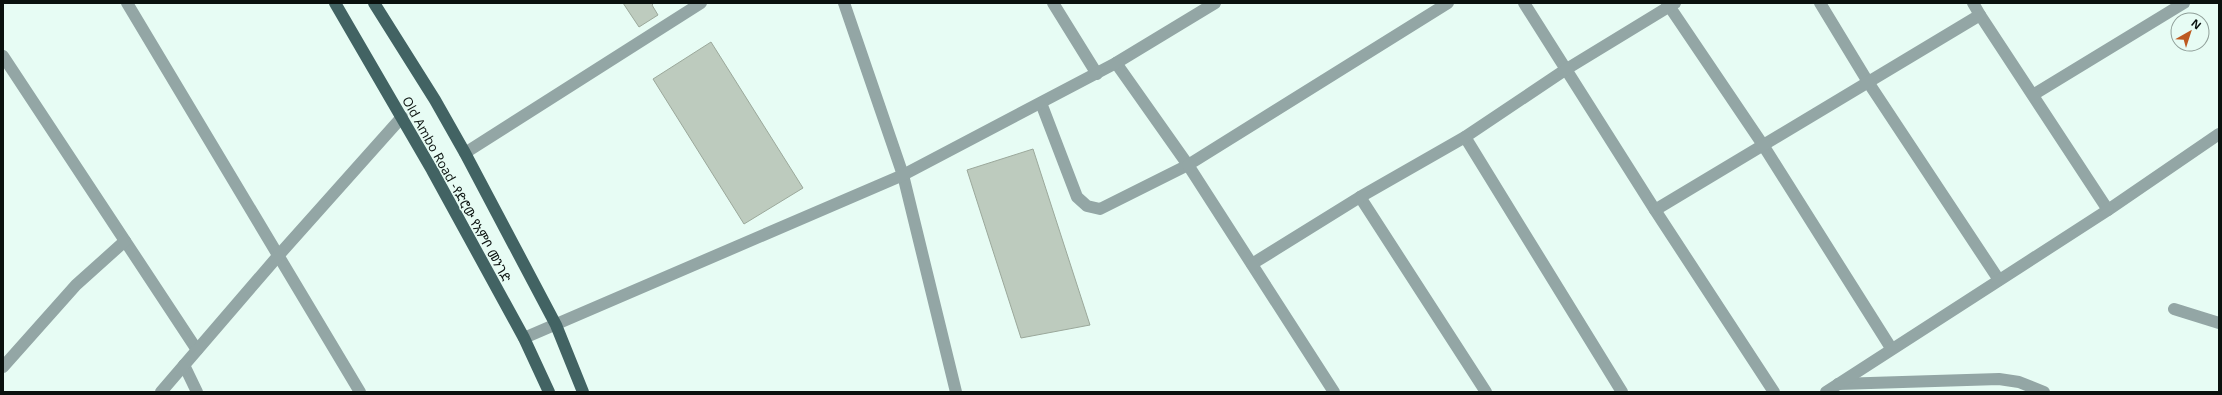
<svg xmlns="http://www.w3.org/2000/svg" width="2222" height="395" viewBox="0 0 2222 395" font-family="'Open Sans','Noto Sans Ethiopic',sans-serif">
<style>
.building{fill:#bdcbbe;stroke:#9ba89b}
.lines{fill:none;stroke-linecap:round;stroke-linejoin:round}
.street{stroke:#93a6a5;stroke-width:12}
.primary{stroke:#426363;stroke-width:12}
.labels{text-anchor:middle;stroke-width:3;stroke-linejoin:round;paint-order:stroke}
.street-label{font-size:13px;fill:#0a110e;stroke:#e7fcf4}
</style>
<rect width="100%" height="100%" fill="#e7fcf4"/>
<g class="building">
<path d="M 623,3 L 654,3 L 652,5 L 658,15 L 639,27 Z"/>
<path d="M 711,42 L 803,188 L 744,224 L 653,79 Z"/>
<path d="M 1033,149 L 1090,325 L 1021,338 L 967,170 Z"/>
</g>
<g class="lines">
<g class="street">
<path d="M 127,3 L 360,392"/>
<path d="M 844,3 L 903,175 L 956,392"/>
<path d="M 1053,3 L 1097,74"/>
<path d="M 1524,3 L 1655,210 L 1774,392"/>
<path d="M 1667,3 L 1763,145 L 1891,348"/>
<path d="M 1820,3 L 1868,82 L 1999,280"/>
<path d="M 1973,3 L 1980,15"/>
<path d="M 3,56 L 197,350"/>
<path d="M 2033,95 L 2184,3"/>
<path d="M 1041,103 L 1077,197 L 1087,206 L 1100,209 L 1188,165 L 1116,63"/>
<path d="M 1465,137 L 1622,392"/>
<path d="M 465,153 L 701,3"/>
<path d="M 1360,197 L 1486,392"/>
<path d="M 1655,210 L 1980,15 L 2108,210 L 2219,134"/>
<path d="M 1252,264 L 1360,197 L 1465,137 L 1565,70 L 1675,3"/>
<path d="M 2174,309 L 2219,323"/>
<path d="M 524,338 L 903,175 L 1116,63 L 1215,3"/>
<path d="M 184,365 L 197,392"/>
<path d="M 3,367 L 76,285 L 125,241"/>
<path d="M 1838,384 L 1999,379 L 2019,382 L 2044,392"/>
<path d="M 161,392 L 278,256 L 402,117"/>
<path d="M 1334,392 L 1188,165 L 1448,3"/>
<path d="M 1826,392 L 2108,210"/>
</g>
<g class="primary">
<path d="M 335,3 L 432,170 L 524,338 L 549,392"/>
<path d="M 374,3 L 435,100 L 465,153 L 556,325 L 583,392"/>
</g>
</g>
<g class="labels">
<g class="street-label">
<text transform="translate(457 189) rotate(61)" y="5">Old Ambo Road -የድሮው የአምቦ መንገድ</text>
</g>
</g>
<rect width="2222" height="395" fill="none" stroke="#0a110e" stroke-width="8"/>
<g transform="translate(2190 32) rotate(39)"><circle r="19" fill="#e7fcf4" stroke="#8f9e98"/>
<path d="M0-3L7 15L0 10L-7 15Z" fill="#bd5a21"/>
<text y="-6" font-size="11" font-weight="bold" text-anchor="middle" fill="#0a110e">N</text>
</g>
</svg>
